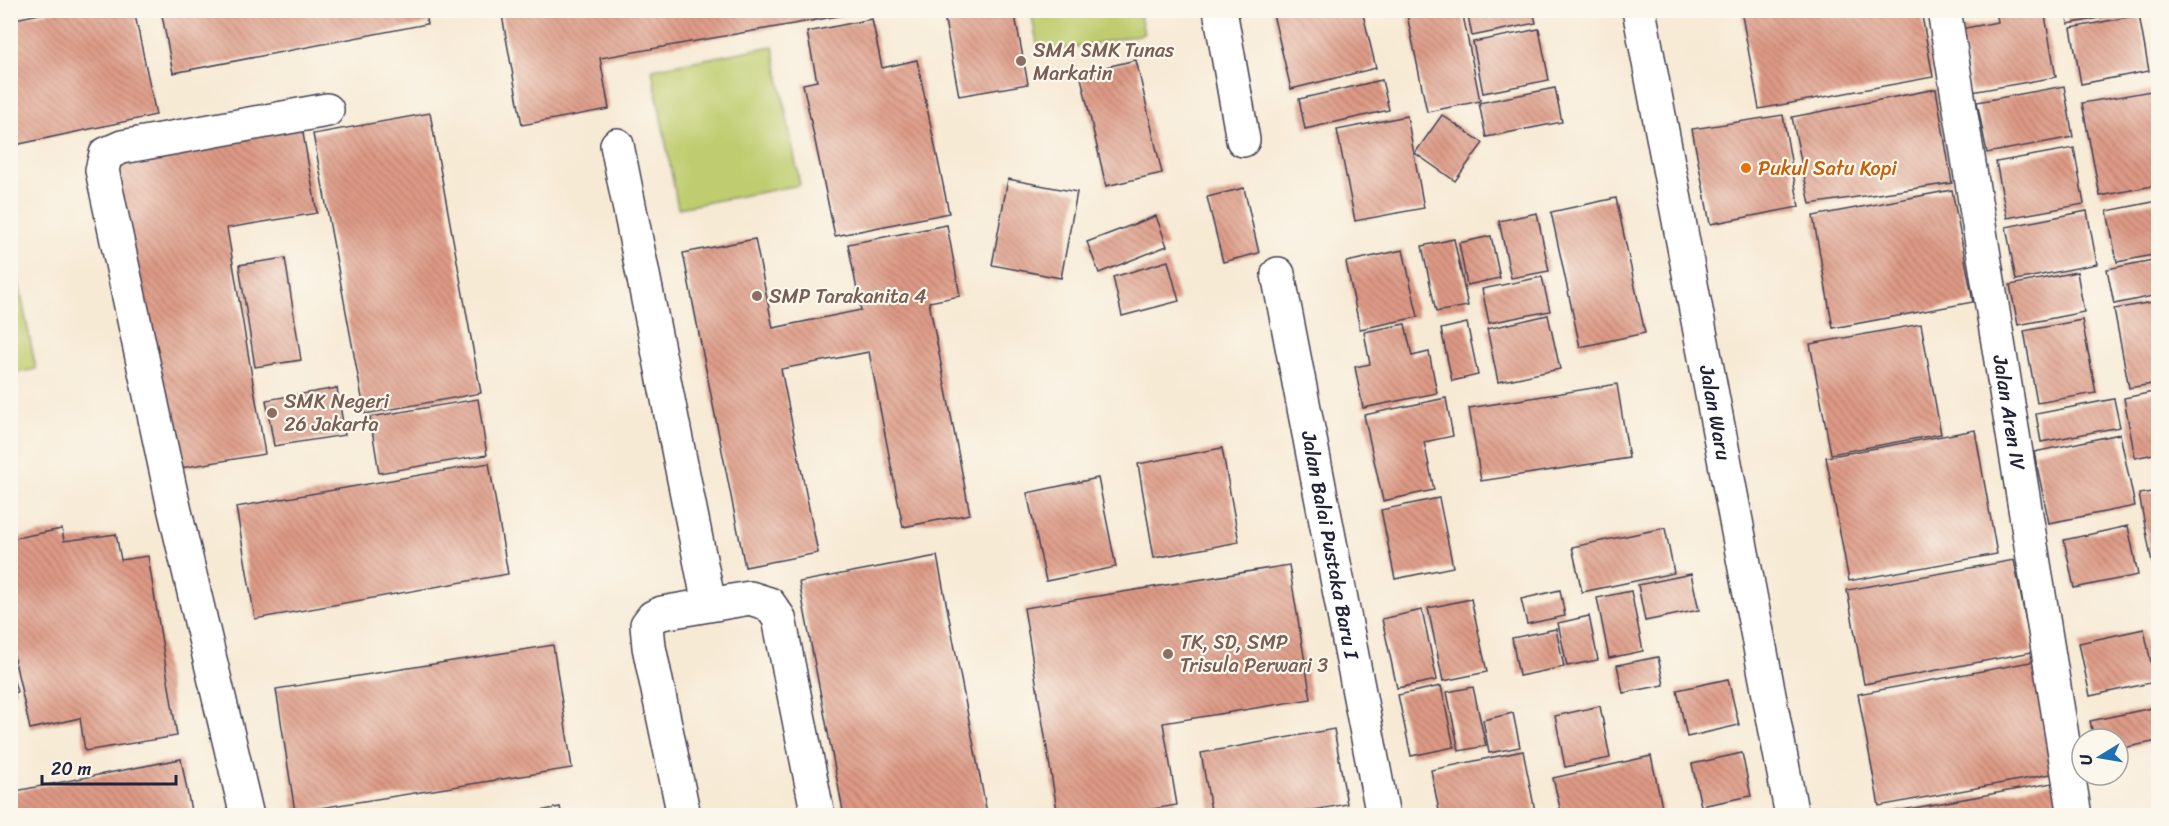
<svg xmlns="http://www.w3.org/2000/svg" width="2169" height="826" viewBox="0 0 2169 826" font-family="Sriracha,sans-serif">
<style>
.grass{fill:#bfcd6f;stroke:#707855;stroke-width:1.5}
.building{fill:url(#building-back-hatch)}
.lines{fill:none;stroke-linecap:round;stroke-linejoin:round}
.minor-casing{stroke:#424052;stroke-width:36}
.minor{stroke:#fff;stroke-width:33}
.education-dot{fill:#8d6e63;stroke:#fbf7ec;stroke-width:2}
.food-dot{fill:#e8710a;stroke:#fbf7ec;stroke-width:2}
.labels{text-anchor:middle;stroke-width:4.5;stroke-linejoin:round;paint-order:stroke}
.education-label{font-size:20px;fill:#785e54;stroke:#fbf7ec;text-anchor:start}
.food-label{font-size:20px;fill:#c56008;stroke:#fbf7ec;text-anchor:start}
.street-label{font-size:20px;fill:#22223b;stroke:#fbf7ec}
</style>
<defs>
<pattern id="building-back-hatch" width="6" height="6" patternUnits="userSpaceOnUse" patternTransform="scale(1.5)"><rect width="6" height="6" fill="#de9a85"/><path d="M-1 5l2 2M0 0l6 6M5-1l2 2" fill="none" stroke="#b47d6e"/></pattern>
</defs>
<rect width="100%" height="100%" fill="#fbf7ec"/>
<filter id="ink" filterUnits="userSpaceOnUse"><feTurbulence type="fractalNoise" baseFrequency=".0167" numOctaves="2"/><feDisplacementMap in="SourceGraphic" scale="12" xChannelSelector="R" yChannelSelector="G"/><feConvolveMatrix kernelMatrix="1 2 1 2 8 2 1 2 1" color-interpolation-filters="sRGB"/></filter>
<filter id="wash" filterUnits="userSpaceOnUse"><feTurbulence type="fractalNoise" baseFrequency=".008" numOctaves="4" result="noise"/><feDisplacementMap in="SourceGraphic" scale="24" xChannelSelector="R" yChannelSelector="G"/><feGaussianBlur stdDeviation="1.35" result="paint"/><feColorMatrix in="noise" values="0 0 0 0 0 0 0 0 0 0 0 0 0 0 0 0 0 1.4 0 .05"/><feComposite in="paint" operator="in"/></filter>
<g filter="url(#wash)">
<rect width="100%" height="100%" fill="#f7ead5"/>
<g class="grass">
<path d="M 1031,11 L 1139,11 L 1144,34 L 1039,54 Z"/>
<path d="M 773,46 L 800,185 L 678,208 L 652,69 Z"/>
<path d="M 10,240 L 36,369 L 11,374 L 10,374 Z"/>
</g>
<g id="blocks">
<g class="building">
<path d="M 59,10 L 134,10 L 156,115 L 10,146 L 10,20 Z"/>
<path d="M 161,10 L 425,10 L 427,24 L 173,73 Z"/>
<path d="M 501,10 L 861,10 L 861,12 L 600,58 L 609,109 L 522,125 Z"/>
<path d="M 943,10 L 1014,10 L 1028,84 L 959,96 Z"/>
<path d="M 1272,10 L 1362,10 L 1376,68 L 1291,89 Z"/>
<path d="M 1406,10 L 1462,10 L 1480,101 L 1427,112 Z"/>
<path d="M 1467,10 L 1533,10 L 1536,23 L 1472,36 Z"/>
<path d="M 1741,10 L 1921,10 L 1933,77 L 1759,109 Z"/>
<path d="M 1996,10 L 2044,10 L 2056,77 L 1972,92 L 1960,29 L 1998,22 Z"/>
<path d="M 2066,10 L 2124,10 L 2124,13 L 2068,24 Z"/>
<path d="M 2139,15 L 2149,71 L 2081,84 L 2071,28 Z"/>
<path d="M 872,19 L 882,68 L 917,60 L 949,213 L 835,236 L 803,84 L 817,81 L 807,32 Z"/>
<path d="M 1539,29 L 1549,80 L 1483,93 L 1473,42 Z"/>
<path d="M 1136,60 L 1162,173 L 1106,186 L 1080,73 Z"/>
<path d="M 1382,80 L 1389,110 L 1305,129 L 1299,99 Z"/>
<path d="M 2064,86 L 2073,137 L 1987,153 L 1977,102 Z"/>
<path d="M 1555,88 L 1562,122 L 1486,137 L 1479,103 Z"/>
<path d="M 1936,89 L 1952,183 L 1810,204 L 1792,117 Z"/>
<path d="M 2151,91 L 2158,132 L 2158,185 L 2100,196 L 2082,103 Z"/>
<path d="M 430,113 L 481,393 L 365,414 L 313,134 Z"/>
<path d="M 1442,115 L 1483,143 L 1455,181 L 1415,153 Z"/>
<path d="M 1783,115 L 1799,207 L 1710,224 L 1692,129 Z"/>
<path d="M 1407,116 L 1424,208 L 1355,221 L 1337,130 Z"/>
<path d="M 301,122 L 317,213 L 227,228 L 265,454 L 169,470 L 112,154 Z"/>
<path d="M 2074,148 L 2084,204 L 2007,218 L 1996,162 Z"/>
<path d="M 1008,179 L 1077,192 L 1061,278 L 992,265 Z"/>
<path d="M 1244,188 L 1259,253 L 1223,262 L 1207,197 Z"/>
<path d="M 1952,190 L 1973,302 L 1833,328 L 1813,216 Z"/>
<path d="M 1616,198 L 1645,333 L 1580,347 L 1551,212 Z"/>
<path d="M 2158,201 L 2158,254 L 2117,262 L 2107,211 Z"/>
<path d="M 2087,211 L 2097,264 L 2016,280 L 2006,227 Z"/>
<path d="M 1537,213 L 1549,271 L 1511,278 L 1499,221 Z"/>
<path d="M 1156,216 L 1167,246 L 1099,273 L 1087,242 Z"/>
<path d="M 947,225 L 960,296 L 929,302 L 970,514 L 903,527 L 869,352 L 781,369 L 818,553 L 745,567 L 683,253 L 755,239 L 773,328 L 861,310 L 848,244 Z"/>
<path d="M 1491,236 L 1500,278 L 1467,285 L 1459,243 Z"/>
<path d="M 1454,239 L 1468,306 L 1436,312 L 1422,246 Z"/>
<path d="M 1403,250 L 1418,317 L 1360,329 L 1346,262 Z"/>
<path d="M 285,258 L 301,360 L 255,367 L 239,265 Z"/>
<path d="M 2158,259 L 2158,295 L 2114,304 L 2107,269 Z"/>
<path d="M 1168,261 L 1179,301 L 1122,316 L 1113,277 Z"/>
<path d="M 2077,272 L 2084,312 L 2018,325 L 2010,285 Z"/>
<path d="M 1542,277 L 1550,311 L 1489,323 L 1482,289 Z"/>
<path d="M 2158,301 L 2158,383 L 2129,388 L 2114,309 Z"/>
<path d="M 1548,315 L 1560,369 L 1498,382 L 1487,329 Z"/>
<path d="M 2082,320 L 2096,393 L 2037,403 L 2024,331 Z"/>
<path d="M 1467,323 L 1478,375 L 1452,381 L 1441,329 Z"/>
<path d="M 1405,324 L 1412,356 L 1429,352 L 1437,393 L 1363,408 L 1355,367 L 1370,364 L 1364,332 Z"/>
<path d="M 1921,324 L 1941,434 L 1831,454 L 1810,344 Z"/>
<path d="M 1617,384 L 1629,458 L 1481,481 L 1469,408 Z"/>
<path d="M 337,388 L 345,435 L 274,446 L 266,400 Z"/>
<path d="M 2158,391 L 2158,453 L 2135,458 L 2124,398 Z"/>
<path d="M 1446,398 L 1453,436 L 1424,442 L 1434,490 L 1383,501 L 1364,415 Z"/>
<path d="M 478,399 L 487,455 L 379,473 L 370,417 Z"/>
<path d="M 2114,399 L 2120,427 L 2041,442 L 2036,414 Z"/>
<path d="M 1975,430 L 1997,554 L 1849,581 L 1826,457 Z"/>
<path d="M 2120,434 L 2135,506 L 2049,523 L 2034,452 Z"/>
<path d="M 1222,448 L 1239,542 L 1154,558 L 1138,464 Z"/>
<path d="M 489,463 L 508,574 L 255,619 L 236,507 Z"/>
<path d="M 1098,478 L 1116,567 L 1046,581 L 1027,493 Z"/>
<path d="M 2158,491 L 2158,561 L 2152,563 L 2139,494 Z"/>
<path d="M 1439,498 L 1453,567 L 1395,579 L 1381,510 Z"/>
<path d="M 2128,526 L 2138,575 L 2074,588 L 2064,540 Z"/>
<path d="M 1665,528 L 1674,573 L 1582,592 L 1572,547 Z"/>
<path d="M 62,529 L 64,541 L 116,534 L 121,560 L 148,556 L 177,736 L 85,751 L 80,718 L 30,729 L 10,639 L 10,539 Z"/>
<path d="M 937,556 L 987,813 L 976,816 L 844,816 L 799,582 Z"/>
<path d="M 2014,560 L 2032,652 L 1864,684 L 1847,590 Z"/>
<path d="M 1289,565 L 1311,699 L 1163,723 L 1177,805 L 1112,816 L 1058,816 L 1024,608 Z"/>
<path d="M 1691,574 L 1699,610 L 1645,621 L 1638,585 Z"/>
<path d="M 1560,590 L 1565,616 L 1527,624 L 1521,599 Z"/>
<path d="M 1631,591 L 1643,651 L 1609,658 L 1597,598 Z"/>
<path d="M 1471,599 L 1487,672 L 1443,681 L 1428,608 Z"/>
<path d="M 1422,610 L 1437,680 L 1397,688 L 1382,619 Z"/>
<path d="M 1589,616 L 1598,660 L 1567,666 L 1558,623 Z"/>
<path d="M 1556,629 L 1564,667 L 1519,676 L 1512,638 Z"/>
<path d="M 2144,629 L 2155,682 L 2090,696 L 2079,643 Z"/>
<path d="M 553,645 L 572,768 L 295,812 L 276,689 Z"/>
<path d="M 1658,657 L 1664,685 L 1623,693 L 1617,665 Z"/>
<path d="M 2041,660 L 2062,772 L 1879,806 L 1858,694 Z"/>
<path d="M 10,667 L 17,692 L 10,694 Z"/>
<path d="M 1728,679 L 1739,725 L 1687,737 L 1677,690 Z"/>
<path d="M 1441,686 L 1454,747 L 1411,756 L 1398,695 Z"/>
<path d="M 1473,687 L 1486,746 L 1459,751 L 1447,692 Z"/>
<path d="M 1600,706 L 1610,758 L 1565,767 L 1555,716 Z"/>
<path d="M 2152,708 L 2158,741 L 2118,749 L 2118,739 L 2094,739 L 2090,721 Z"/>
<path d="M 1513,713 L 1520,747 L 1489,753 L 1483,720 Z"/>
<path d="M 1334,729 L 1347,804 L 1282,816 L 1212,816 L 1201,753 Z"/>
<path d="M 1523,751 L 1536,816 L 1440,816 L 1431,770 Z"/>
<path d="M 1742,753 L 1751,796 L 1701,806 L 1692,764 Z"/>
<path d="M 1651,756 L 1663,811 L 1641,816 L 1562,816 L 1553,778 Z"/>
<path d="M 181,759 L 192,816 L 10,816 L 10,792 Z"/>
<path d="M 2063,781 L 2069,816 L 1881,816 L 1881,814 Z"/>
<path d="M 2158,806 L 2158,816 L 2151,816 L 2149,807 Z"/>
<path d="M 560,807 L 562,816 L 525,816 L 525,814 Z"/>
<path d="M 2142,809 L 2143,816 L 2113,816 L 2113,814 Z"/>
</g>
</g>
</g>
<g filter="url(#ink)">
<use href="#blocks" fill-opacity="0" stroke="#424052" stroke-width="1.5"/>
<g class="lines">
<g class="minor-casing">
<g id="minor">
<path d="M 1220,10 L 1243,140"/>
<path id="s1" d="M 1639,10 L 1792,816"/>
<path id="s2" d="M 1944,10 L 2075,816"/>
<path d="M 617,145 L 709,604"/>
<path id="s3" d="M 1278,274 L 1383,816"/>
<path d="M 247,816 L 173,503 L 102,170 L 106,154 L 122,147 L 327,110"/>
<path d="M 684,816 L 649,647 L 647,625 L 653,617 L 662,613 L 750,598 L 769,604 L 779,618 L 818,816"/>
</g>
</g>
<use href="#minor" class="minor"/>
</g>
</g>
<g class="education-dot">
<circle cx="1021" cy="61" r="6"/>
<circle cx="757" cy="296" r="6"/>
<circle cx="272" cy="413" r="6"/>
<circle cx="1168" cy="654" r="6"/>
</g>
<circle class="food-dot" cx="1746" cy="168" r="6"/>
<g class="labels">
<g class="education-label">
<text x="1033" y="57">SMA SMK Tunas<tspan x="1033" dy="23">Markatin</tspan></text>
<text x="769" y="303">SMP Tarakanita 4</text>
<text x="284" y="408">SMK Negeri<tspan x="284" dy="23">26 Jakarta</tspan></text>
<text x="1180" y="649">TK, SD, SMP<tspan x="1180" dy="23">Trisula Perwari 3</tspan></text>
</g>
<g class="food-label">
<text x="1758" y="175">Pukul Satu Kopi</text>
</g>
<g class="street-label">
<text dy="7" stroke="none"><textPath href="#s1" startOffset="410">Jalan Waru</textPath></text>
<text dy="7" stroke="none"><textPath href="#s2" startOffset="408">Jalan Aren IV</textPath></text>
<text dy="7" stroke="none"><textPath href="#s3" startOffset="276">Jalan Balai Pustaka Baru I</textPath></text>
</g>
</g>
<rect width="2169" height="826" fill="none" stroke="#fbf7ec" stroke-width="36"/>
<g transform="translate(2100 757) rotate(259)"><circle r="28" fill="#fbf7ec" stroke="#a4a2a5" stroke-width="1.5"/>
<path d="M0-4.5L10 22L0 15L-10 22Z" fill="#1f6fb2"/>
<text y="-9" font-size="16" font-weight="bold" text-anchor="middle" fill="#22223b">U</text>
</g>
<path d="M42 775v9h134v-9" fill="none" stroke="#22223b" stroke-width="3"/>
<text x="51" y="775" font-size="18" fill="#22223b" stroke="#fbf7ec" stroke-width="4.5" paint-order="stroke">20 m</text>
</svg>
